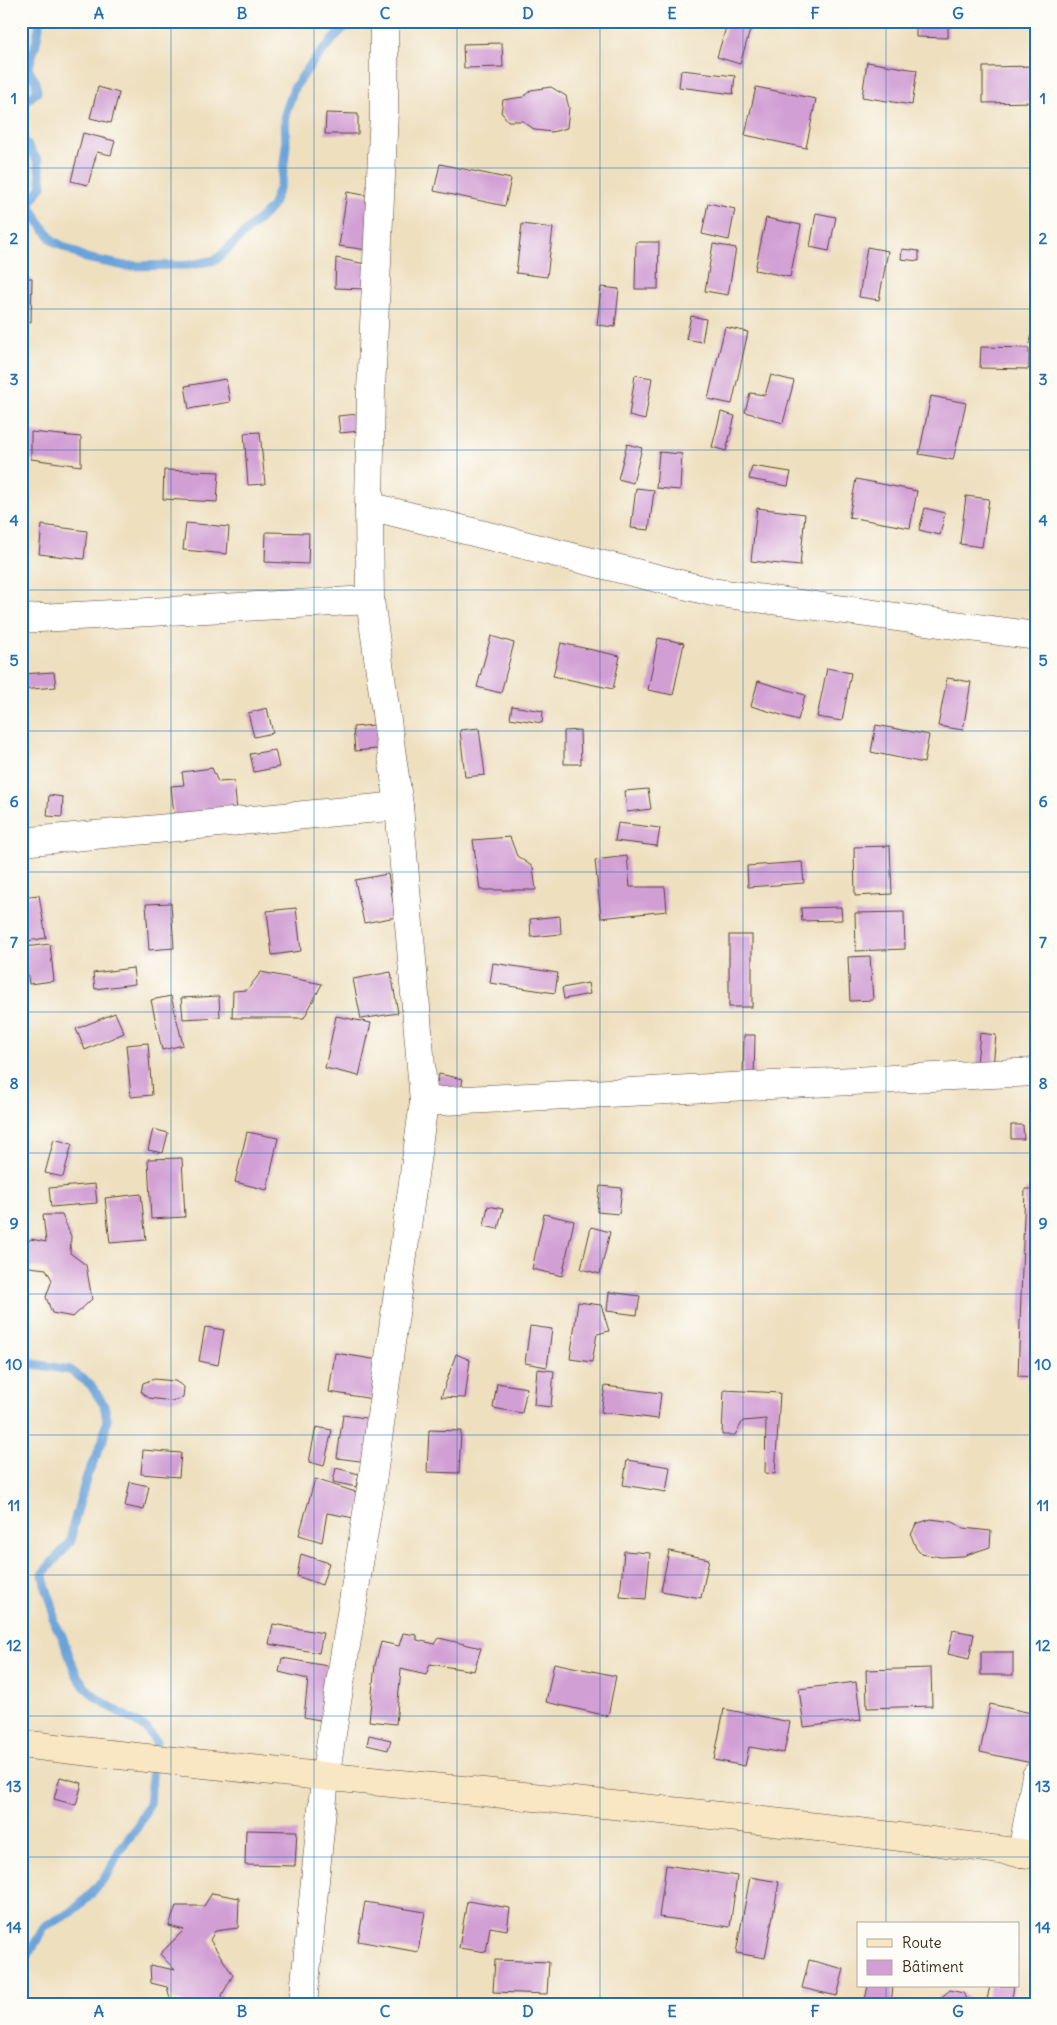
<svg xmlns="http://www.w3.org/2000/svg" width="1057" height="2025" viewBox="0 0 1057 2025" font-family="Delius,sans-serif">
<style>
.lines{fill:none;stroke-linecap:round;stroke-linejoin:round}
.stream{stroke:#6aa3d9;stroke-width:9}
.building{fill:#d19fd4}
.street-casing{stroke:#564536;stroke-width:29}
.secondary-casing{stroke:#564536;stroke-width:29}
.street{stroke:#fff;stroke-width:28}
.secondary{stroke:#f9e7c3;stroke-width:28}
.grid{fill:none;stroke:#1f6fb2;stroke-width:1;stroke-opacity:0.55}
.neatline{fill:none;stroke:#1f6fb2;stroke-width:2}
.grid-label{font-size:16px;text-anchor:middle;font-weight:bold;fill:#1f6fb2}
</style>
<rect width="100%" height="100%" fill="#fdfcf7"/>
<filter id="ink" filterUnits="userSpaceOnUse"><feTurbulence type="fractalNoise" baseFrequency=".02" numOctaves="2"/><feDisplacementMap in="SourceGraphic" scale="10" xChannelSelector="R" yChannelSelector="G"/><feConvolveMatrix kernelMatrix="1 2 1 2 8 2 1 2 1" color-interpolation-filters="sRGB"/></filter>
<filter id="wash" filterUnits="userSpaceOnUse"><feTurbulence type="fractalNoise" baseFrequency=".0096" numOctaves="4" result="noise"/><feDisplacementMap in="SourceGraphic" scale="20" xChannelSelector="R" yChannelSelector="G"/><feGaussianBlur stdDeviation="1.12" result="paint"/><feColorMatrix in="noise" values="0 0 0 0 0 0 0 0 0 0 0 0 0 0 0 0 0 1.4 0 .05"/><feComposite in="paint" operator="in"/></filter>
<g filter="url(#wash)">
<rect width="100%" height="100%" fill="#eedfbf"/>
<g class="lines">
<g class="stream">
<path d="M 181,21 L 194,24 L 241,21"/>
<path d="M 293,21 L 343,28 L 359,23"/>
<path d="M 21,105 L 37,92 L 36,82 L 28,69 L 36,43 L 40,21"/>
<path d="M 21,136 L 38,161 L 42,186 L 29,204 L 39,222 L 53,241 L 86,258 L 125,266 L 189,265 L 216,260 L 272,207 L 282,180 L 286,146 L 285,114 L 294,88 L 312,63 L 343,28"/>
<path d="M 21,1362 L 70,1370 L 90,1384 L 104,1405 L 107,1419 L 103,1440 L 87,1476 L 73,1526 L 71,1541 L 43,1573 C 43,1590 57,1605 53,1620 L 62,1636 L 76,1674 L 85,1687 L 98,1699 L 147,1729 L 156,1742 L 149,1804 L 138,1826 L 119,1851 L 109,1872 L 90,1895 L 72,1912 L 45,1926 L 21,1967"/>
</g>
</g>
<g id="blocks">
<g class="building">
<path d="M 728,21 L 751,27 L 740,64 L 717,57 Z"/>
<path d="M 916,21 L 948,21 L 948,38 L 916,37 Z"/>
<path d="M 502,43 L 503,67 L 464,68 L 463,44 Z"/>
<path d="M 867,62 L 917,70 L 912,105 L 862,97 Z"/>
<path d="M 1036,66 L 1036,102 L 983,103 L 983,67 Z"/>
<path d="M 681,70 L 735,76 L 733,94 L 679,87 Z"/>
<path d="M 98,87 L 119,93 L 111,123 L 90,118 Z"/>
<path d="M 551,87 L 566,96 L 569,108 L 567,128 L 552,132 L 535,130 L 523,121 L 508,121 L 501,112 L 503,100 L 523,97 L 531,90 Z"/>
<path d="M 756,87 L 816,99 L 806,148 L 745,135 Z"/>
<path d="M 326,113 L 358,114 L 358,134 L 325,134 Z"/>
<path d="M 83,133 L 115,141 L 111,155 L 97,152 L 88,185 L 71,181 Z"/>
<path d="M 440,164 L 511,179 L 505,206 L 434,191 Z"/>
<path d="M 347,192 L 376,197 L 368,250 L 339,246 Z"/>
<path d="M 708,203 L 735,209 L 729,240 L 702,234 Z"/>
<path d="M 816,213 L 836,217 L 829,251 L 810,247 Z"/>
<path d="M 766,218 L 801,225 L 790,277 L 755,270 Z"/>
<path d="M 522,224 L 553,228 L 547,277 L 516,273 Z"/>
<path d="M 636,242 L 659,242 L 658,289 L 635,289 Z"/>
<path d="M 713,244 L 736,248 L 728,295 L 705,291 Z"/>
<path d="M 867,247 L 888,251 L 879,300 L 859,297 Z"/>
<path d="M 902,249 L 919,251 L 919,261 L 901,259 Z"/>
<path d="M 336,258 L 370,265 L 367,289 L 335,288 Z"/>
<path d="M 21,278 L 32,278 L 31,322 L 21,322 Z"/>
<path d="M 601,287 L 619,289 L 615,327 L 597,325 Z"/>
<path d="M 691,316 L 706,319 L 702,342 L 686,339 Z"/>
<path d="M 725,327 L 748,332 L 732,404 L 708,399 Z"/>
<path d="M 1033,328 L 1036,329 L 1036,345 L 1030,344 Z"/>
<path d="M 981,347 L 1029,348 L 1029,369 L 980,368 Z"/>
<path d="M 635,375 L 652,378 L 645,420 L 629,416 Z"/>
<path d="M 771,375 L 794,381 L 783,423 L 745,412 L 750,393 L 765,395 Z"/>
<path d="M 226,379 L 230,402 L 189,409 L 185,386 Z"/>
<path d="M 931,396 L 966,403 L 953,460 L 919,454 Z"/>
<path d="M 721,412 L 735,416 L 726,451 L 712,447 Z"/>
<path d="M 358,414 L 360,431 L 340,433 L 338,416 Z"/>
<path d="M 31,432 L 81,437 L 81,466 L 31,459 Z"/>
<path d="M 260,432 L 265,484 L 248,485 L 244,433 Z"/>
<path d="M 627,444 L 642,448 L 633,483 L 618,479 Z"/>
<path d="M 659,452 L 682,454 L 680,490 L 656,488 Z"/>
<path d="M 752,466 L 791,472 L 788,486 L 749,479 Z"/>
<path d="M 164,470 L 219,472 L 217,502 L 163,499 Z"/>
<path d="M 856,479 L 917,491 L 910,528 L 849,517 Z"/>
<path d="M 636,488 L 654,490 L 649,530 L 631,528 Z"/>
<path d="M 966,496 L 989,499 L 982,547 L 960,544 Z"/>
<path d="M 757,508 L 805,514 L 800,566 L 751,561 Z"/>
<path d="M 925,508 L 945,513 L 940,535 L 919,530 Z"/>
<path d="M 186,523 L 229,527 L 227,554 L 183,550 Z"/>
<path d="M 42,525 L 87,531 L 84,559 L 39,554 Z"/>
<path d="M 266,532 L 309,533 L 308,564 L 265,562 Z"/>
<path d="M 491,636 L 514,643 L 501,693 L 477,687 Z"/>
<path d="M 658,638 L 684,643 L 673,695 L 648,690 Z"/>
<path d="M 561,643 L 620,656 L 613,689 L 553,676 Z"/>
<path d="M 827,668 L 851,673 L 842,721 L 817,717 Z"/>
<path d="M 54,672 L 56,687 L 21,690 L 21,674 Z"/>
<path d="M 947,678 L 971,682 L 963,730 L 938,726 Z"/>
<path d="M 758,681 L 805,695 L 798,720 L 751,706 Z"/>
<path d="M 512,706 L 543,711 L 542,723 L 510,718 Z"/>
<path d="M 267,708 L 273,733 L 254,737 L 248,713 Z"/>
<path d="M 385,724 L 387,748 L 355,751 L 353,727 Z"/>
<path d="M 876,725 L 929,735 L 924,763 L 871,752 Z"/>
<path d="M 479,728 L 485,775 L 465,777 L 460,730 Z"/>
<path d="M 580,730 L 581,764 L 564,764 L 564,731 Z"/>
<path d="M 275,750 L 279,767 L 254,772 L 250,754 Z"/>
<path d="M 212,768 L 218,782 L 234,781 L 238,820 L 175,825 L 171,786 L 184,785 L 182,772 Z"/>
<path d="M 648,789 L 651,809 L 627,812 L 625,791 Z"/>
<path d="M 49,795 L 63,797 L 62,817 L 47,816 Z"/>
<path d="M 618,823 L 660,828 L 657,846 L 615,841 Z"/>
<path d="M 510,837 L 517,856 L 533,867 L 536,890 L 480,890 L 473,840 Z"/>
<path d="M 890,846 L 892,894 L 855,896 L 854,847 Z"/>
<path d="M 627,856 L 630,887 L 665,887 L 667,911 L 601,918 L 595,860 Z"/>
<path d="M 802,862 L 804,883 L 748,887 L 747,866 Z"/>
<path d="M 388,874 L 396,917 L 364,923 L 355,880 Z"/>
<path d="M 39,895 L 46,938 L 21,942 L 21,897 Z"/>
<path d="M 171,903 L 174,948 L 149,950 L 146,904 Z"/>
<path d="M 841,907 L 842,920 L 802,921 L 801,908 Z"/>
<path d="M 296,908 L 301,951 L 272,955 L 267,911 Z"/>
<path d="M 904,912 L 905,949 L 856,951 L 855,913 Z"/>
<path d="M 560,916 L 561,934 L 531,937 L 530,919 Z"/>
<rect x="729" y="935" width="23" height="72"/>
<path d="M 50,944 L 54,981 L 29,984 L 24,947 Z"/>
<path d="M 870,956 L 873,1000 L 850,1001 L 848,957 Z"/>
<path d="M 493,963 L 558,973 L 555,993 L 490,983 Z"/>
<path d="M 133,968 L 135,984 L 95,989 L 93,973 Z"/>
<path d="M 261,972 L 322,984 L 304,1018 L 232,1018 L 233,991 L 247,990 Z"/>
<path d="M 391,972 L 398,1013 L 361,1019 L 353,979 Z"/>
<path d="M 588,983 L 590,994 L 564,999 L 562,988 Z"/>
<path d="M 171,996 L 183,1045 L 162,1050 L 151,1000 Z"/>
<path d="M 219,996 L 220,1017 L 183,1019 L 181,998 Z"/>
<path d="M 115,1013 L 124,1033 L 85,1050 L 76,1029 Z"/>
<path d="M 336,1016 L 371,1023 L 359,1076 L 325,1068 Z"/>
<path d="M 980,1033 L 996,1035 L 993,1066 L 977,1064 Z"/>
<path d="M 744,1035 L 755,1035 L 754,1079 L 743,1078 Z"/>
<path d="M 148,1043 L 152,1095 L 131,1097 L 126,1045 Z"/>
<path d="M 439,1074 L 463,1079 L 458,1104 L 433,1099 Z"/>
<path d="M 1011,1125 L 1023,1125 L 1024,1139 L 1011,1139 Z"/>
<path d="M 153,1129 L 168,1133 L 163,1153 L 148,1150 Z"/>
<path d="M 247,1132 L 278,1138 L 267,1190 L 235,1182 Z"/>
<path d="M 54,1139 L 72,1144 L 63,1177 L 45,1173 Z"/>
<path d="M 182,1158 L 185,1217 L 151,1219 L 148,1159 Z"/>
<path d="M 95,1184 L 97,1203 L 51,1207 L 49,1188 Z"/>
<path d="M 600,1186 L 622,1188 L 619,1214 L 597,1212 Z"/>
<path d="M 1025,1189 L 1036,1189 L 1036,1377 L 1018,1376 Z"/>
<path d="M 141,1194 L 146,1240 L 110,1243 L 105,1198 Z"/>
<path d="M 488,1206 L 503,1209 L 498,1229 L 484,1226 Z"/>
<path d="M 544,1214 L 574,1221 L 562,1276 L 532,1269 Z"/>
<path d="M 43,1215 L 62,1215 L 71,1236 L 70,1253 L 86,1265 L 92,1299 L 73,1317 L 52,1313 L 46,1297 L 52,1280 L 46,1269 L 21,1266 L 21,1247 L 31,1239 L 46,1242 Z"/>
<path d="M 591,1227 L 610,1232 L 600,1274 L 581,1269 Z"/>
<path d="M 609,1292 L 640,1296 L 637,1315 L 607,1311 Z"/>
<path d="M 578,1302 L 601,1305 L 609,1331 L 597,1334 L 592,1362 L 570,1359 Z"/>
<path d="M 530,1326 L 552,1329 L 547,1367 L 525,1363 Z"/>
<path d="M 205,1327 L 224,1330 L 218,1365 L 199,1361 Z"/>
<path d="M 335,1353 L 379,1360 L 373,1399 L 329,1392 Z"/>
<path d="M 456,1354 L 470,1360 L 465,1398 L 441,1397 Z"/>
<path d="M 537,1369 L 554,1371 L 551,1407 L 534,1405 Z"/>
<path d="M 154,1379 L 175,1381 L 184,1387 L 183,1398 L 171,1401 L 149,1398 L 141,1392 L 143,1383 Z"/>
<path d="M 497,1383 L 527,1388 L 522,1413 L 493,1408 Z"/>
<path d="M 605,1386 L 661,1393 L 658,1419 L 601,1412 Z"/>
<path d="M 724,1390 L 780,1393 L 775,1474 L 765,1473 L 766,1419 L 743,1421 L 735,1435 L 722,1435 Z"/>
<path d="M 343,1415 L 373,1419 L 367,1462 L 337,1458 Z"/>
<path d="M 316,1427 L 332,1430 L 324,1466 L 309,1462 Z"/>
<path d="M 429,1430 L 461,1431 L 459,1473 L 427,1472 Z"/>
<path d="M 143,1450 L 181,1453 L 179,1477 L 141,1474 Z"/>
<path d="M 627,1460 L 670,1467 L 666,1492 L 623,1485 Z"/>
<path d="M 336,1468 L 359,1474 L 356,1487 L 333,1482 Z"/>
<path d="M 315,1479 L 365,1495 L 354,1518 L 327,1513 L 322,1542 L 299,1535 Z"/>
<path d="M 130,1482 L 149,1486 L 144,1510 L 125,1506 Z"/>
<path d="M 931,1519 L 953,1522 L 963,1528 L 991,1531 L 990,1547 L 963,1556 L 941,1557 L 921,1554 L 916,1548 L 911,1535 L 916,1524 Z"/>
<path d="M 624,1551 L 650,1553 L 646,1599 L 620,1597 Z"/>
<path d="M 669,1551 L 709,1559 L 701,1598 L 661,1591 Z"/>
<path d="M 301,1554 L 329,1563 L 322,1585 L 297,1576 Z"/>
<path d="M 273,1624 L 323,1633 L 319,1653 L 269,1644 Z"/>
<path d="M 953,1630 L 974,1634 L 969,1659 L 948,1654 Z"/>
<path d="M 403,1633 L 417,1635 L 417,1640 L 435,1644 L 439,1638 L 481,1648 L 474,1671 L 430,1664 L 426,1675 L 401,1669 L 396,1724 L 369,1721 L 375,1665 L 381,1642 L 399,1646 Z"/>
<rect x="981" y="1652" width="32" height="23"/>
<path d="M 282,1658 L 339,1668 L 329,1722 L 304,1717 L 308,1679 L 279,1672 Z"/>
<path d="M 554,1663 L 616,1676 L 608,1716 L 546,1702 Z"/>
<path d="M 931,1668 L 932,1706 L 867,1708 L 866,1670 Z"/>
<path d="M 856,1682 L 861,1720 L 804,1727 L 799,1689 Z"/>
<path d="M 990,1704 L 1036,1714 L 1036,1764 L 980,1752 Z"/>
<path d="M 724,1709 L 790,1722 L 784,1753 L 749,1747 L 745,1766 L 714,1760 Z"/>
<path d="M 369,1735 L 391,1740 L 388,1750 L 367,1745 Z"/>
<path d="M 60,1777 L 82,1783 L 76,1805 L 54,1799 Z"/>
<path d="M 246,1830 L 297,1831 L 295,1866 L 245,1865 Z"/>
<path d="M 666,1865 L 737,1876 L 730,1927 L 659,1917 Z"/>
<path d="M 750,1877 L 779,1882 L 765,1958 L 736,1953 Z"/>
<path d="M 212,1893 L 239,1898 L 238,1928 L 215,1931 L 210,1940 L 233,1975 L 222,1995 L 224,2004 L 186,2004 L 170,1998 L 167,1987 L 151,1983 L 150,1965 L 175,1970 L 160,1954 L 184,1930 L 169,1926 L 176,1906 L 204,1906 Z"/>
<path d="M 467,1901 L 510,1908 L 507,1930 L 490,1927 L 486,1952 L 459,1948 Z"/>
<path d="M 365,1902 L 425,1912 L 418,1952 L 358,1941 Z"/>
<path d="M 495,1960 L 549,1962 L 547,1994 L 493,1992 Z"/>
<path d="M 809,1960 L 844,1969 L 837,1996 L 802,1988 Z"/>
<path d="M 868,1986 L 893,1986 L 891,2004 L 864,2004 Z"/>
<path d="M 990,1986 L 1014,1986 L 1011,2004 L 986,2004 Z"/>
<path d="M 950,1990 L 963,1993 L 971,2004 L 933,2004 Z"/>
</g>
</g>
</g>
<g filter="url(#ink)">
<use href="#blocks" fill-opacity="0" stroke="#564536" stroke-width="1"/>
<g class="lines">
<g class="street-casing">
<g id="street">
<path d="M 384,21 L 384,112 L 371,390 L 369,506 L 370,600 L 399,806 L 424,1102"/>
<path d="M 369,506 L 712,592 L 1036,636"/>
<path d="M 21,619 L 370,600"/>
<path d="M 21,842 L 399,806"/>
<path d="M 1022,1853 L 1036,1776"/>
<path d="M 303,2004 L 325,1778 L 373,1475 L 424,1102 L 1036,1072"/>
</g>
</g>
<g class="secondary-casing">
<path id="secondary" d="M 21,1744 C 359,1784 699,1807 1036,1855"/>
</g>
<use href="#street" class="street"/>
<use href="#secondary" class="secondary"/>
</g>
</g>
<path class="grid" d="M 171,21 L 171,2004M 314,21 L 314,2004M 457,21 L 457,2004M 600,21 L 600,2004M 743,21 L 743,2004M 886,21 L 886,1924M 21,168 L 1036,168M 21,309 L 1036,309M 21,450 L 1036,450M 21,590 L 1036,590M 21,731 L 1036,731M 21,872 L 1036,872M 21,1012 L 1036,1012M 21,1153 L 1036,1153M 21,1294 L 1036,1294M 21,1435 L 1036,1435M 21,1575 L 1036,1575M 21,1716 L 1036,1716M 21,1857 L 1036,1857M 886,1986 L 886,2004"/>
<rect width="1057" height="2025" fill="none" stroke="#fdfcf7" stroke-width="55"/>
<rect x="857" y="1922" width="162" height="65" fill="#fdfcf7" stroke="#afa8a0"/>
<rect x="867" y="1939" width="25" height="8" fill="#f9e7c3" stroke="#afa8a0"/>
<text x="902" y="1948" font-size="15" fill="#3b2a1e">Route</text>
<rect x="867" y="1960" width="25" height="15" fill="#d19fd4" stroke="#afa8a0"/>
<text x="902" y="1972" font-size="15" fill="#3b2a1e">Bâtiment</text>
<rect x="28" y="28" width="1002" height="1970" class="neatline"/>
<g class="grid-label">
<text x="99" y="19">A</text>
<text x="242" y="19">B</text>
<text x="385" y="19">C</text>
<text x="528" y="19">D</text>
<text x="672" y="19">E</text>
<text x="815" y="19">F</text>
<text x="958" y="19">G</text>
<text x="14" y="104">1</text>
<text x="1043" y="104">1</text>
<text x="14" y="244">2</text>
<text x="1043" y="244">2</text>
<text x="14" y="385">3</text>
<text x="1043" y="385">3</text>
<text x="14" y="526">4</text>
<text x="1043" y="526">4</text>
<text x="14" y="666">5</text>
<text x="1043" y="666">5</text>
<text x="14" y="807">6</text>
<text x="1043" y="807">6</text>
<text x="14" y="948">7</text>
<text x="1043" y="948">7</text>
<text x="14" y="1089">8</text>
<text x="1043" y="1089">8</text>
<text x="14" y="1229">9</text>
<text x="1043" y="1229">9</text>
<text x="14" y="1370">10</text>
<text x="1043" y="1370">10</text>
<text x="14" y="1511">11</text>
<text x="1043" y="1511">11</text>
<text x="14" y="1651">12</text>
<text x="1043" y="1651">12</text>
<text x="14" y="1792">13</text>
<text x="1043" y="1792">13</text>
<text x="14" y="1933">14</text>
<text x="1043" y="1933">14</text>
<text x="99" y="2017">A</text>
<text x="242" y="2017">B</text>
<text x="385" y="2017">C</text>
<text x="528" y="2017">D</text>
<text x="672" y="2017">E</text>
<text x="815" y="2017">F</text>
<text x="958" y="2017">G</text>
</g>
</svg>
